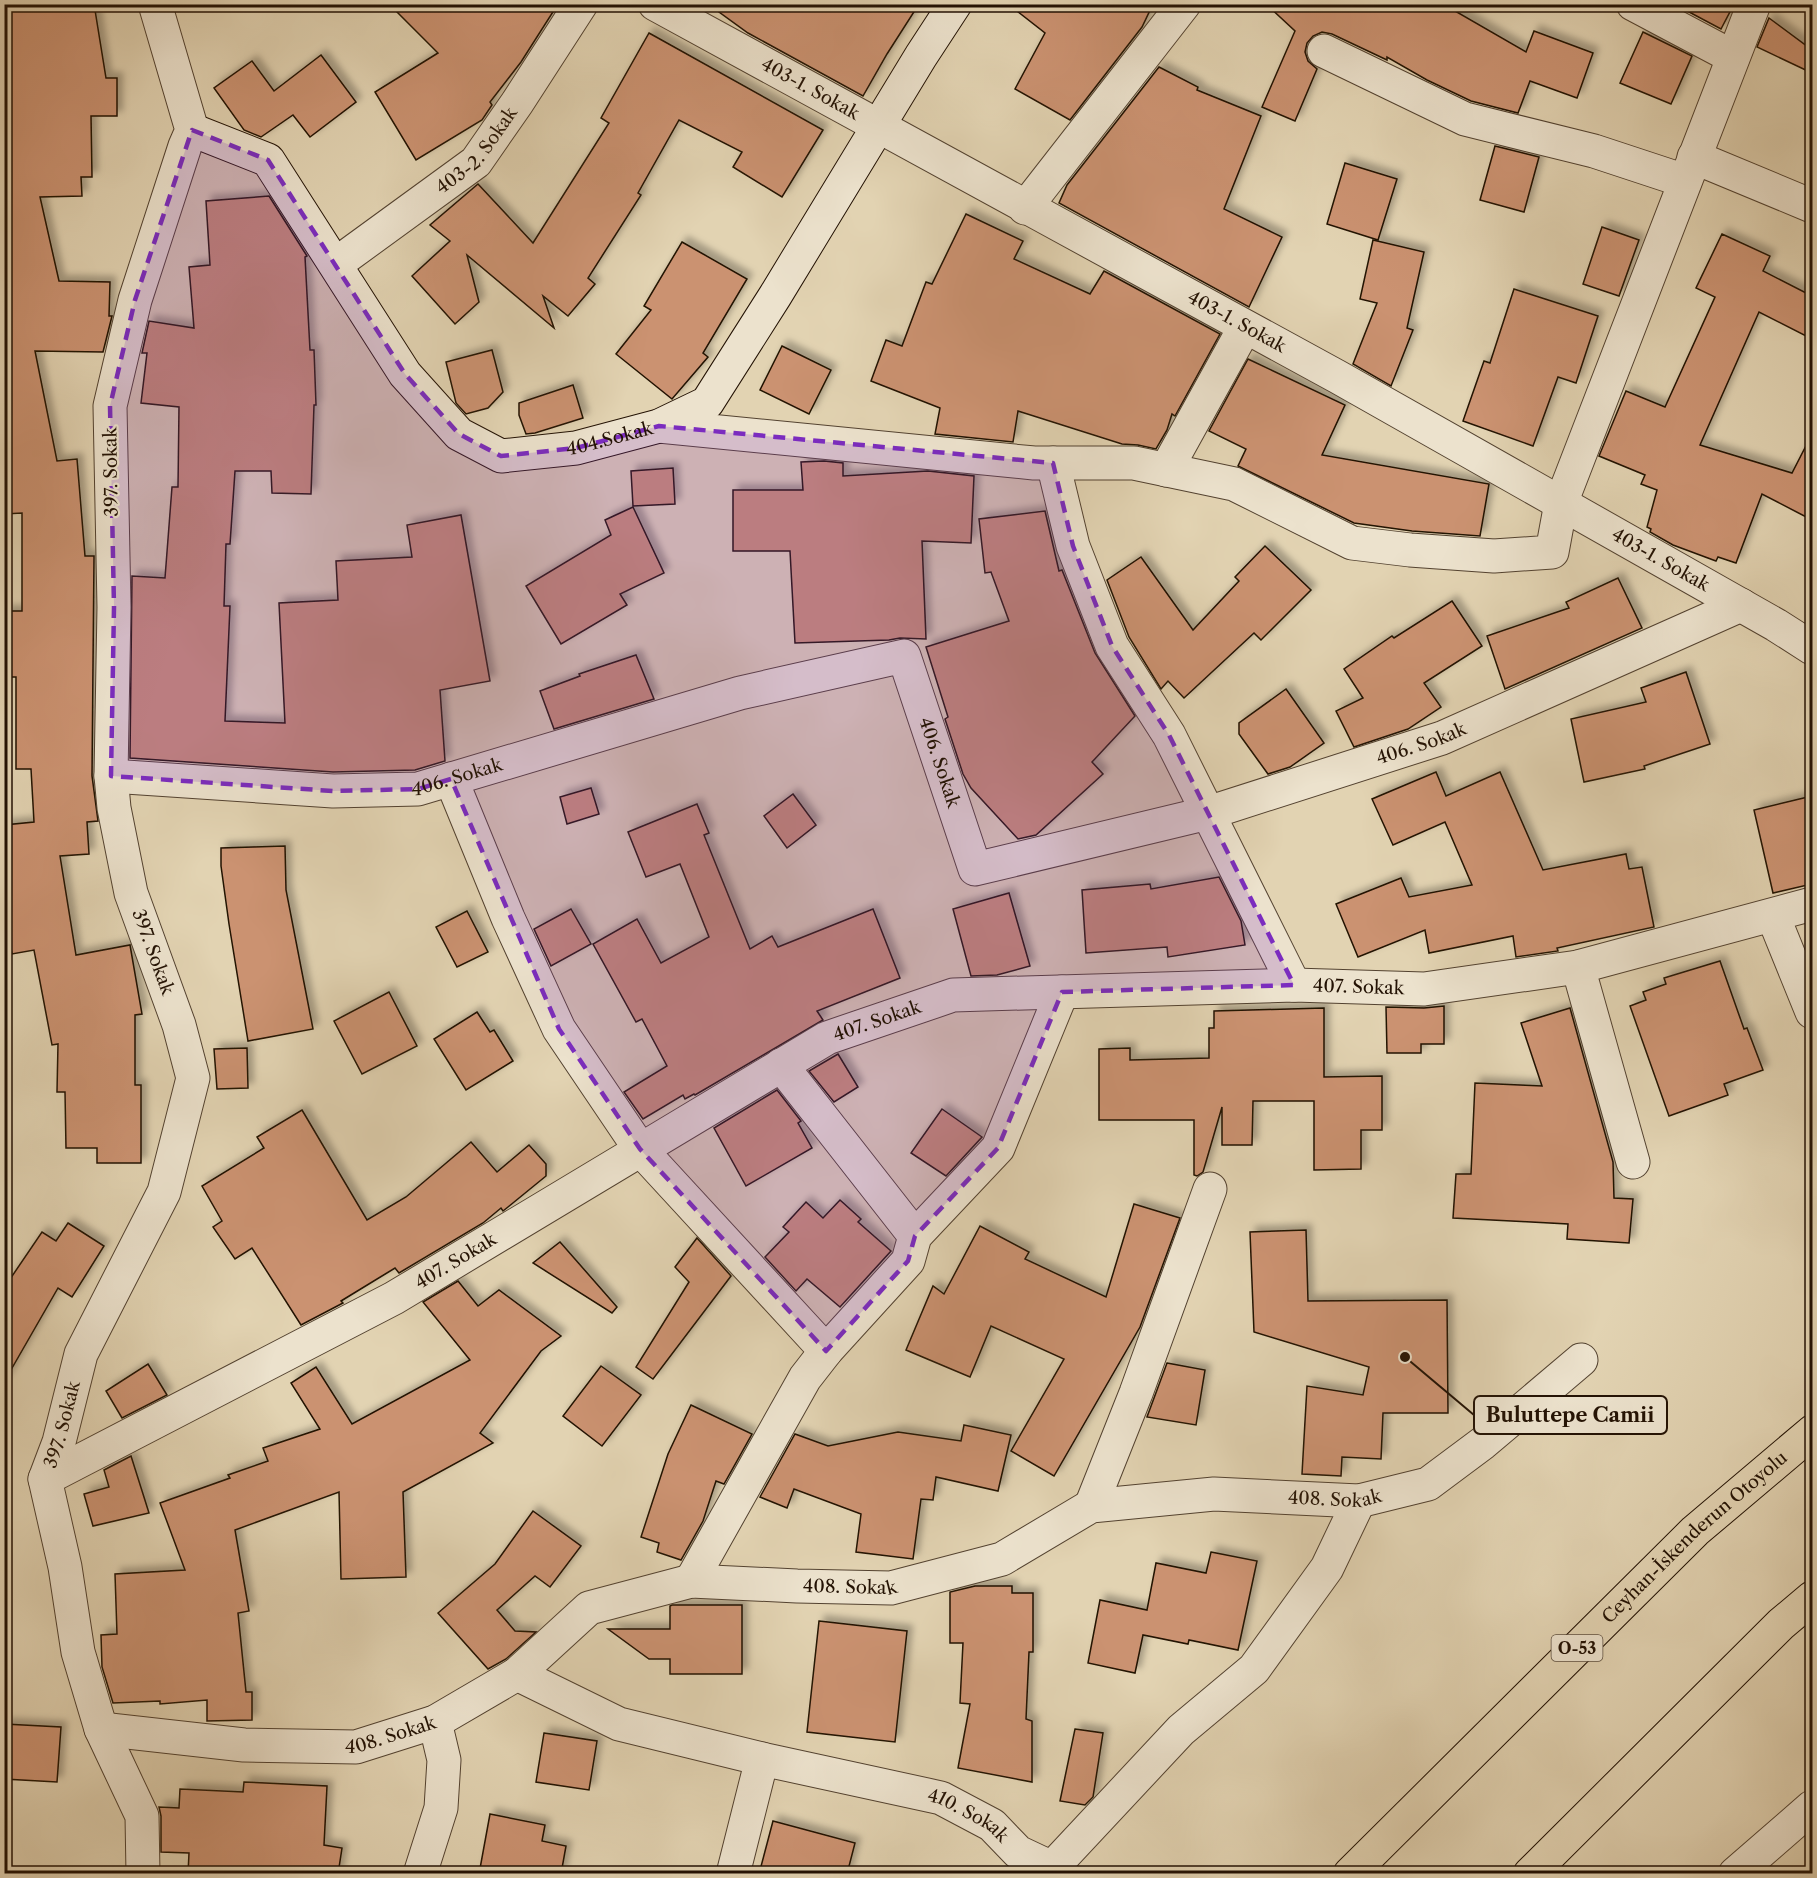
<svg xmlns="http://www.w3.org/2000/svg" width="1817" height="1878" viewBox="0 0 1817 1878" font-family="'Libre Caslon Text',serif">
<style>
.building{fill:#cb9271;stroke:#231204;stroke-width:1.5;filter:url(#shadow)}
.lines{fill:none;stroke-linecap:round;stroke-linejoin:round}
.street-casing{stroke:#534230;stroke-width:35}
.secondary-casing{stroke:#231204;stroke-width:35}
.highway-casing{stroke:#231204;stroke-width:35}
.street{stroke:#ece2cd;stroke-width:33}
.secondary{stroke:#ece2cd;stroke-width:33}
.highway{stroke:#e2d3b2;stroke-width:33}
.marked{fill:#7b2cbf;fill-opacity:0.2;stroke:#7b2cbf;stroke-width:4.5;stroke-dasharray:12 8;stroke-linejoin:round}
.labels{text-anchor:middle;stroke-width:4.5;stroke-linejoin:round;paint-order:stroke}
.shield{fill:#ece2cd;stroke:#5f5040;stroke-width:1.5}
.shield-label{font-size:16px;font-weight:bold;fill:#231204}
.street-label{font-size:18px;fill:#231204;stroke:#ece2cd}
.leader{fill:none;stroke:#231204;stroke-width:2}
.callout-dot{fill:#231204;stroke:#ece2cd;stroke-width:2}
.callout{fill:#ece2cd;stroke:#231204;stroke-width:2}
.callout-label{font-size:20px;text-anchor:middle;font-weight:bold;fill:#231204}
</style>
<defs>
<filter id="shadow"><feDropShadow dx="5.5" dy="-5.5" stdDeviation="3" flood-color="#0004"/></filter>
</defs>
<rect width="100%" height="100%" fill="#e2d3b2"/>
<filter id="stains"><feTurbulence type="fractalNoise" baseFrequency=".00333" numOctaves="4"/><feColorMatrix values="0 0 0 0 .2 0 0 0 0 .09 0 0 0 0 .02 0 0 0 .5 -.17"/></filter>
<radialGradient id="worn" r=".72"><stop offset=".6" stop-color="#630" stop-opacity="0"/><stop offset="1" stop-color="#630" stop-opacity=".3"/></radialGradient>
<g class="building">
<path d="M 4,4 L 94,4 L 106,78 L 117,78 L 117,116 L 91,116 L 92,177 L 81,177 L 82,196 L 40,197 L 59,281 L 110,282 L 109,316 L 112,316 L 103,352 L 35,351 L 57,461 L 77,459 L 85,556 L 94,556 L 92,776 L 98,821 L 87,822 L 89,854 L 60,856 L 76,955 L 130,945 L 142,1014 L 135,1015 L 135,1085 L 141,1085 L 141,1163 L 97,1163 L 97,1148 L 66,1148 L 65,1092 L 57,1092 L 58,1044 L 52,1045 L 34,950 L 12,954 L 4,911 L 4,825 L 34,822 L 31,769 L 16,769 L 16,677 L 4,677 L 4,611 L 22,611 L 22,513 L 4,514 Z"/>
<path d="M 389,4 L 558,4 L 521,62 L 490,102 L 492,105 L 482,120 L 416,160 L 375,92 L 438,53 Z"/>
<path d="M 708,4 L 919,4 L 887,54 L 863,96 L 748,33 Z"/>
<path d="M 1008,4 L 1153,4 L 1142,27 L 1070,120 L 1015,89 L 1045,33 Z"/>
<path d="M 1266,4 L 1443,4 L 1526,52 L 1534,31 L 1593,53 L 1577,98 L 1530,81 L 1518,113 L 1471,101 L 1427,80 L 1387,57 L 1387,60 L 1332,34 L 1322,32 L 1313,36 L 1307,43 L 1305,52 L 1308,61 L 1317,69 L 1295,121 L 1262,107 L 1295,31 Z"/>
<path d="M 1674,4 L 1734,4 L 1721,29 Z"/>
<path d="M 1769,18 L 1812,50 L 1812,73 L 1757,47 Z"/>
<path d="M 1643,32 L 1692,56 L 1671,104 L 1620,83 Z"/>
<path d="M 649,33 L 823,130 L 782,197 L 733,167 L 742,152 L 679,120 L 638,193 L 641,195 L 588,278 L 595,284 L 568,316 L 543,296 L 554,328 L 467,255 L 479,302 L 455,324 L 412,276 L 450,241 L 430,225 L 478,184 L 533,243 L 609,123 L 601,118 Z"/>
<path d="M 321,55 L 356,102 L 310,137 L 293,115 L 261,137 L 244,130 L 214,88 L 252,61 L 274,91 Z"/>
<path d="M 1159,67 L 1198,87 L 1197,90 L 1261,116 L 1224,209 L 1282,237 L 1249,307 L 1059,203 L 1067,185 Z"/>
<path d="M 1495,146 L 1539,157 L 1524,212 L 1480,200 Z"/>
<path d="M 1345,163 L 1397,179 L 1378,240 L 1327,224 Z"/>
<path d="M 269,196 L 307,256 L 305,257 L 310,350 L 314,350 L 316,405 L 314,405 L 311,494 L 272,493 L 271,471 L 235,471 L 230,544 L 226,544 L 224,606 L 230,606 L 225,721 L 285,723 L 279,603 L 338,600 L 336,561 L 412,557 L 407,525 L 461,515 L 490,681 L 440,690 L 445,761 L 415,770 L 333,772 L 130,758 L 132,576 L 165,578 L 172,487 L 178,487 L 179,407 L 141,403 L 147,353 L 142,353 L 149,321 L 194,328 L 189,267 L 210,265 L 206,201 Z"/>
<path d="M 966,214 L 1023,241 L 1014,259 L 1090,294 L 1104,271 L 1220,334 L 1175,416 L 1172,414 L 1167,430 L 1156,449 L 1138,445 L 1122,444 L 1018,411 L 1013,442 L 935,434 L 940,408 L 871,381 L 886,340 L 902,346 L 926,282 L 932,284 Z"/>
<path d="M 1602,227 L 1639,240 L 1619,296 L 1583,284 Z"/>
<path d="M 1722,234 L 1770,256 L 1763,271 L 1812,296 L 1812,339 L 1759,312 L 1700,445 L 1792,473 L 1812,434 L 1812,520 L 1762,494 L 1736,563 L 1718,557 L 1716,561 L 1673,545 L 1650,532 L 1651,529 L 1647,527 L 1657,490 L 1641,484 L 1645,475 L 1599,456 L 1626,391 L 1665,407 L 1715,297 L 1696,288 Z"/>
<path d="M 1373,240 L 1424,252 L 1407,328 L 1413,330 L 1391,386 L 1353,364 L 1377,303 L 1360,299 Z"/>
<path d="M 682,242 L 747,279 L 703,353 L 708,357 L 672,399 L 616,354 L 651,310 L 644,306 Z"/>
<path d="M 1514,289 L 1598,316 L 1576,383 L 1558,377 L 1533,446 L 1463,421 L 1484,361 L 1490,363 Z"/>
<path d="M 782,346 L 831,370 L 809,414 L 760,390 Z"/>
<path d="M 492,350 L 503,392 L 488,408 L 466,414 L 456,403 L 446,362 Z"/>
<path d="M 1248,359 L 1345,405 L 1322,455 L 1489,484 L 1480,536 L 1412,531 L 1354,523 L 1238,466 L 1246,449 L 1209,431 Z"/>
<path d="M 573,385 L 583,418 L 535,433 L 526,434 L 519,415 L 519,403 Z"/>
<path d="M 824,461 L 843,463 L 843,476 L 928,471 L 974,476 L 971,543 L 922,541 L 926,639 L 900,638 L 889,640 L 795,643 L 790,551 L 733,551 L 733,490 L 803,490 L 801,462 Z"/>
<path d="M 673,468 L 675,504 L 633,506 L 631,471 Z"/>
<path d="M 633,507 L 664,573 L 620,594 L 627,605 L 561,644 L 526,586 L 611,535 L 605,520 Z"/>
<path d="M 1045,511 L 1059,571 L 1062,570 L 1095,653 L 1135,716 L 1092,762 L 1103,774 L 1036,835 L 1018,839 L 971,788 L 963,774 L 945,719 L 948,717 L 926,647 L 1009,621 L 991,572 L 985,573 L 979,519 Z"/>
<path d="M 1265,546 L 1311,590 L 1261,640 L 1254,633 L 1184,698 L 1168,681 L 1161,689 L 1129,637 L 1107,580 L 1141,557 L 1193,630 L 1239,581 L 1235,577 Z"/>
<path d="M 1618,578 L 1642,628 L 1505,689 L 1487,636 L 1569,608 L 1566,602 Z"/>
<path d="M 1452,601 L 1482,646 L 1424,683 L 1441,707 L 1408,729 L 1354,747 L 1336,711 L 1363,698 L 1344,669 L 1392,636 L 1394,638 Z"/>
<path d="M 636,655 L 654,699 L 554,729 L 540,691 L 580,676 L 579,674 Z"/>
<path d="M 1686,672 L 1710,744 L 1644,766 L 1645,769 L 1584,782 L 1571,719 L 1646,702 L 1641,688 Z"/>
<path d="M 1286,689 L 1324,743 L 1290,767 L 1268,774 L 1239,734 L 1239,723 Z"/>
<path d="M 1436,772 L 1446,796 L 1500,772 L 1543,870 L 1626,854 L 1629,869 L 1642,867 L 1654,927 L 1557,948 L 1558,951 L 1516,957 L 1513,936 L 1429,953 L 1425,930 L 1358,957 L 1336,904 L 1401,878 L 1409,897 L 1472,885 L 1445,822 L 1393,845 L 1372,799 Z"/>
<path d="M 591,788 L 599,814 L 567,824 L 560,797 Z"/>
<path d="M 793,794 L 816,825 L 787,848 L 764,816 Z"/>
<path d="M 1812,796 L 1812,884 L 1773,893 L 1754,810 Z"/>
<path d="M 697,804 L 709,833 L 704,835 L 750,949 L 772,936 L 778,947 L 873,909 L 900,978 L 817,1011 L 823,1020 L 695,1095 L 694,1094 L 685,1099 L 683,1095 L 643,1119 L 624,1092 L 667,1066 L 642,1019 L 636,1022 L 593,944 L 637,919 L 661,963 L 709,937 L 680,864 L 646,877 L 628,832 Z"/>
<path d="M 285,846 L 286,890 L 313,1029 L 248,1041 L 229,924 L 221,866 L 221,848 Z"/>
<path d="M 1219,877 L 1241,921 L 1245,945 L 1168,957 L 1167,947 L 1086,953 L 1082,890 L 1150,884 L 1151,889 Z"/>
<path d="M 1009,893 L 1030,966 L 997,975 L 971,976 L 953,909 Z"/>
<path d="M 571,909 L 591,944 L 551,966 L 534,929 Z"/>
<path d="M 467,911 L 488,952 L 457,967 L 436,927 Z"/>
<path d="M 1720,961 L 1744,1029 L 1747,1028 L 1763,1070 L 1724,1084 L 1728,1095 L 1669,1116 L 1630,1006 L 1646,1000 L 1643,992 L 1666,984 L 1664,978 Z"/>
<path d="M 389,992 L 417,1046 L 362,1074 L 334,1021 Z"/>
<path d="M 1444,1006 L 1444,1044 L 1421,1044 L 1421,1053 L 1387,1053 L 1386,1007 L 1424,1008 Z"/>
<path d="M 1324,1008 L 1324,1077 L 1382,1076 L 1382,1130 L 1361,1130 L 1361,1169 L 1314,1170 L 1314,1101 L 1253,1101 L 1252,1145 L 1222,1145 L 1222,1107 L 1203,1172 L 1197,1176 L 1194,1175 L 1194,1120 L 1099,1120 L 1099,1049 L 1130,1048 L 1130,1060 L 1209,1058 L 1209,1028 L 1214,1028 L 1214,1011 Z"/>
<path d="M 1570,1008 L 1613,1162 L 1614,1198 L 1633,1199 L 1629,1243 L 1567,1239 L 1568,1224 L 1453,1218 L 1456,1174 L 1471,1174 L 1475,1083 L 1542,1086 L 1521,1023 Z"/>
<path d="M 477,1012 L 490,1032 L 494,1030 L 513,1061 L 466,1090 L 434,1039 Z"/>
<path d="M 247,1048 L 248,1088 L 217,1089 L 214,1049 Z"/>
<path d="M 838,1054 L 858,1087 L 834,1102 L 809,1071 Z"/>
<path d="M 777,1090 L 801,1121 L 798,1123 L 812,1148 L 746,1186 L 714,1128 Z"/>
<path d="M 942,1109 L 982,1137 L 946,1176 L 911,1153 Z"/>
<path d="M 302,1110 L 367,1220 L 406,1197 L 471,1142 L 497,1172 L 529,1145 L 546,1164 L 546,1176 L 508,1207 L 503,1211 L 501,1208 L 483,1223 L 399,1273 L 395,1268 L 341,1301 L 343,1303 L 301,1325 L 252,1248 L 235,1259 L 213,1227 L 222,1221 L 202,1186 L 264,1148 L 257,1137 Z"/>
<path d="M 840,1200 L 861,1219 L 858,1222 L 891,1251 L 840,1307 L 807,1279 L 796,1291 L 765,1257 L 789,1232 L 783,1227 L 806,1202 L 823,1218 Z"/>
<path d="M 1134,1204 L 1180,1218 L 1140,1327 L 1054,1476 L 1011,1451 L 1064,1359 L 991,1326 L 970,1377 L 906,1350 L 933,1286 L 944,1294 L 980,1226 L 1029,1252 L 1025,1259 L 1106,1297 Z"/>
<path d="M 68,1223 L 104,1246 L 72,1297 L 58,1288 L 4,1382 L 4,1288 L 42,1232 L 56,1241 Z"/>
<path d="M 1306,1230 L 1308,1301 L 1447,1300 L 1448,1413 L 1383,1413 L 1381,1459 L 1342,1457 L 1341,1476 L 1302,1474 L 1307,1386 L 1363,1395 L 1369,1367 L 1254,1332 L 1250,1232 Z"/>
<path d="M 697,1238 L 731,1276 L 653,1379 L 636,1367 L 689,1282 L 675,1267 Z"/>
<path d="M 560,1242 L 617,1307 L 612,1313 L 533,1263 Z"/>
<path d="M 458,1281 L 478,1306 L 499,1290 L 561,1336 L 541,1351 L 480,1433 L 493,1443 L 403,1492 L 406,1577 L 341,1579 L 339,1492 L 235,1530 L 249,1611 L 238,1613 L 246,1692 L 252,1692 L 252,1720 L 207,1721 L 207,1700 L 160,1704 L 160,1701 L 113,1703 L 102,1667 L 101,1635 L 117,1634 L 115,1574 L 185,1570 L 160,1503 L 230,1478 L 228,1475 L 268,1461 L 263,1448 L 320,1429 L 291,1383 L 316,1367 L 352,1424 L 470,1360 L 423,1302 Z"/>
<path d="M 1167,1363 L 1205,1370 L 1196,1425 L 1147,1417 Z"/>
<path d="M 148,1364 L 167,1395 L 122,1418 L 106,1391 Z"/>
<path d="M 601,1366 L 641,1395 L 602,1446 L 563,1416 Z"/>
<path d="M 691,1405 L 752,1434 L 724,1484 L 716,1481 L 703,1521 L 681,1560 L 657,1552 L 659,1543 L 641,1537 L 668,1454 Z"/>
<path d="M 964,1425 L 1011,1435 L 998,1491 L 936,1477 L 933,1500 L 921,1499 L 913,1559 L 856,1552 L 861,1514 L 794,1489 L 787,1508 L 760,1497 L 795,1434 L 828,1446 L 898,1432 L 961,1441 Z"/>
<path d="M 131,1456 L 149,1513 L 93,1526 L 84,1494 L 109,1487 L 104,1470 Z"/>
<path d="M 533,1511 L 581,1546 L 550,1587 L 535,1576 L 497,1610 L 515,1631 L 536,1632 L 506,1659 L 488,1669 L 438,1613 L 495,1564 Z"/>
<path d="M 1211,1552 L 1257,1561 L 1238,1650 L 1189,1640 L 1188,1644 L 1143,1635 L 1135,1673 L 1088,1663 L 1100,1600 L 1147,1610 L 1156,1563 L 1206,1573 Z"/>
<path d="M 975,1586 L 1012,1586 L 1012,1593 L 1033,1593 L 1033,1652 L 1029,1652 L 1026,1719 L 1032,1721 L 1032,1782 L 958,1768 L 970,1704 L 960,1703 L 963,1643 L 950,1643 L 950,1592 Z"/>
<path d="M 742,1605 L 742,1674 L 670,1674 L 670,1659 L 649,1659 L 608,1629 L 670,1629 L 670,1606 L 672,1605 Z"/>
<path d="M 819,1621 L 907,1631 L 895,1742 L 807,1732 Z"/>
<path d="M 4,1724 L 61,1727 L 57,1782 L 4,1779 Z"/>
<path d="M 1075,1729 L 1103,1733 L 1093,1797 L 1085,1805 L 1060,1801 Z"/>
<path d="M 544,1733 L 597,1741 L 589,1790 L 536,1782 Z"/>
<path d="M 244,1782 L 327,1786 L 324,1845 L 342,1848 L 338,1874 L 188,1874 L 189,1853 L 161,1852 L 161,1816 L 159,1807 L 179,1808 L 180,1789 L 243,1792 Z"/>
<path d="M 490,1814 L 545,1825 L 542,1841 L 566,1846 L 561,1874 L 479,1874 Z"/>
<path d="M 773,1821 L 855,1843 L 847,1874 L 759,1874 Z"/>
</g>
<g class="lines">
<g class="street-casing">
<g id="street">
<path id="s1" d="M 655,4 L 1338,377 L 1776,625 L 1812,648"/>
<path d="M 1633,4 L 1733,57"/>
<path d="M 1324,51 L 1465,119 L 1594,151 L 1685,181"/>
<path d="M 1694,157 L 1812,206"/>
<path d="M 1025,208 L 1184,4"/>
<path id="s2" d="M 336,264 L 476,162 L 517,103 L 581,4"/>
<path d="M 659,426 L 1034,463 L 1134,463 L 1234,484 L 1352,543 L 1410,550 L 1494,556 L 1552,552 L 1561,503 L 1754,4"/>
<path d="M 1053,463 L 1073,546 L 1112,646 L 1169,735 L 1294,985"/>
<path d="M 1166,470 L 1245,327"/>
<path id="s3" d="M 111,776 L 333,791 L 418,789 L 740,693 L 904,656 L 975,869 L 1208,813 L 1442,738 L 1741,605"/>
<path d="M 451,779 L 508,918 L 559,1029 L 640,1149 L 826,1351"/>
<path d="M 1773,916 L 1812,1012"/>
<path d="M 1578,967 L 1633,1162"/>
<path d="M 781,1065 L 915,1236"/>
<path id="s4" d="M 45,1479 L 394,1298 L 827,1038 L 953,995 L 1294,985 L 1424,989 L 1578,967 L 1812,904"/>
<path d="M 1091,1506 L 1136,1393 L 1210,1189"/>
<path d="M 691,1581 L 805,1378 L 826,1351 L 908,1261 L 915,1236 L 998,1148 L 1062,992"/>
<path id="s5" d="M 517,1674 L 619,1724 L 762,1759 L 941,1798 L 992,1825 L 1018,1852 L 1052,1868 L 1181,1730 L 1254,1669 L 1327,1568 L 1359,1501"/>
<path id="s6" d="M 101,1729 L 244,1745 L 356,1747 L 435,1722 L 517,1674 L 589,1608 L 691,1581 L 797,1586 L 891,1588 L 1002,1559 L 1091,1506 L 1214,1494 L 1359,1501 L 1428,1484 L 1483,1443 L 1581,1360"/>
<path id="s7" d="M 143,1874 L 142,1816 L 101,1729 L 78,1652 L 65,1567 L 45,1479 L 59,1442 L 81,1354 L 164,1192 L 193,1078 L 179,1025 L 131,893 L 114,808 L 111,776 L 114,607 L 110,406 L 135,300 L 185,146 L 192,130 L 155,4"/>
<path d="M 420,1874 L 441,1808 L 444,1760 L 435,1722"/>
<path d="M 733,1874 L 762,1759"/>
<path d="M 1735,1874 L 1812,1807"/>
</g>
</g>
<g class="secondary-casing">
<g id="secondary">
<path id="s8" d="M 192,130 L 268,160 L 405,374 L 459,434 L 501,456 L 576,448 L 659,426 L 707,403 L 775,296 L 921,56 L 955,4"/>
</g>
</g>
<g class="highway-casing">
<g id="highway">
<path id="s9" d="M 1350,1874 L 1695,1531 L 1812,1432"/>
<path d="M 1530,1874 L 1781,1624 L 1812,1598"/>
</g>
</g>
<use href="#street" class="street"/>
<use href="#secondary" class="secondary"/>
<use href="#highway" class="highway"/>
</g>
<path class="marked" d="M 192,130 L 268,160 L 405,374 L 459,434 L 501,456 L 576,448 L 659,426 L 1053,463 L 1073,546 L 1112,646 L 1169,735 L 1294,985 L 1062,992 L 998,1148 L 915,1236 L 908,1261 L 826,1351 L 640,1149 L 559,1029 L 451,779 L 418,789 L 333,791 L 111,776 L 114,607 L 110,406 L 135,300 Z"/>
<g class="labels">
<rect class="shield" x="1551.5" y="1635" width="51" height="26" rx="4.5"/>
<g class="shield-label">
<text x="1577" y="1654">O-53</text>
</g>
<g class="street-label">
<text dy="6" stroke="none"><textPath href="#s1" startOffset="177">403-1. Sokak</textPath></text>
<text dy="6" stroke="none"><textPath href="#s2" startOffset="182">403-2. Sokak</textPath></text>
<text dy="6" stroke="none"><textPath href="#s1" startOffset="663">403-1. Sokak</textPath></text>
<text dy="6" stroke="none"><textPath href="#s8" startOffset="574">404.Sokak</textPath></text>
<text transform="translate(111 472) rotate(-91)" y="6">397. Sokak</text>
<text dy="6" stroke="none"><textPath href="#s1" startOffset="1149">403-1. Sokak</textPath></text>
<text dy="6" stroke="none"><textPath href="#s3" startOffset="1500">406. Sokak</textPath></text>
<text dy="6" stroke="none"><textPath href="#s3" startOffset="924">406. Sokak</textPath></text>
<text dy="6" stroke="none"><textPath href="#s3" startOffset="348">406. Sokak</textPath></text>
<text transform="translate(153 952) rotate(70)" y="6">397. Sokak</text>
<text dy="6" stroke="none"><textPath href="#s4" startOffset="1437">407. Sokak</textPath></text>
<text dy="6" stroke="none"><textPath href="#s4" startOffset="951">407. Sokak</textPath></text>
<text dy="6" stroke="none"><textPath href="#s4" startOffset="465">407. Sokak</textPath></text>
<text dy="6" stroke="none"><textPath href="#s7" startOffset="468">397. Sokak</textPath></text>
<text dy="6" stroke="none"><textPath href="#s6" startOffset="1300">408. Sokak</textPath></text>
<text dy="6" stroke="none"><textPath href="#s9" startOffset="482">Ceyhan-İskenderun Otoyolu</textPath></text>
<text dy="6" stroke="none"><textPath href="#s6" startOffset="796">408. Sokak</textPath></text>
<text dy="6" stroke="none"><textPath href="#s6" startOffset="292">408. Sokak</textPath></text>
<text dy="6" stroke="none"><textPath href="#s5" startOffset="476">410. Sokak</textPath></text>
</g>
</g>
<path class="leader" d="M1405 1357L1474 1415"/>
<circle class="callout-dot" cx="1405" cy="1357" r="6"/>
<rect class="callout" x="1474" y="1396" width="193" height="38" rx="6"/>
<g class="callout-label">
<text x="1570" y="1422">Buluttepe Camii</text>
</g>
<rect width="1817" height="1878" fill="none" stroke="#e2d3b2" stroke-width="24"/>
<rect x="6" y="6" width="1805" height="1866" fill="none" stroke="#231204" stroke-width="3"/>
<rect x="12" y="12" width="1793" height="1854" fill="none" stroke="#231204" stroke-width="1.5"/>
<rect width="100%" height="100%" filter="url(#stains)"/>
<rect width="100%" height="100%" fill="url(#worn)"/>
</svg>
